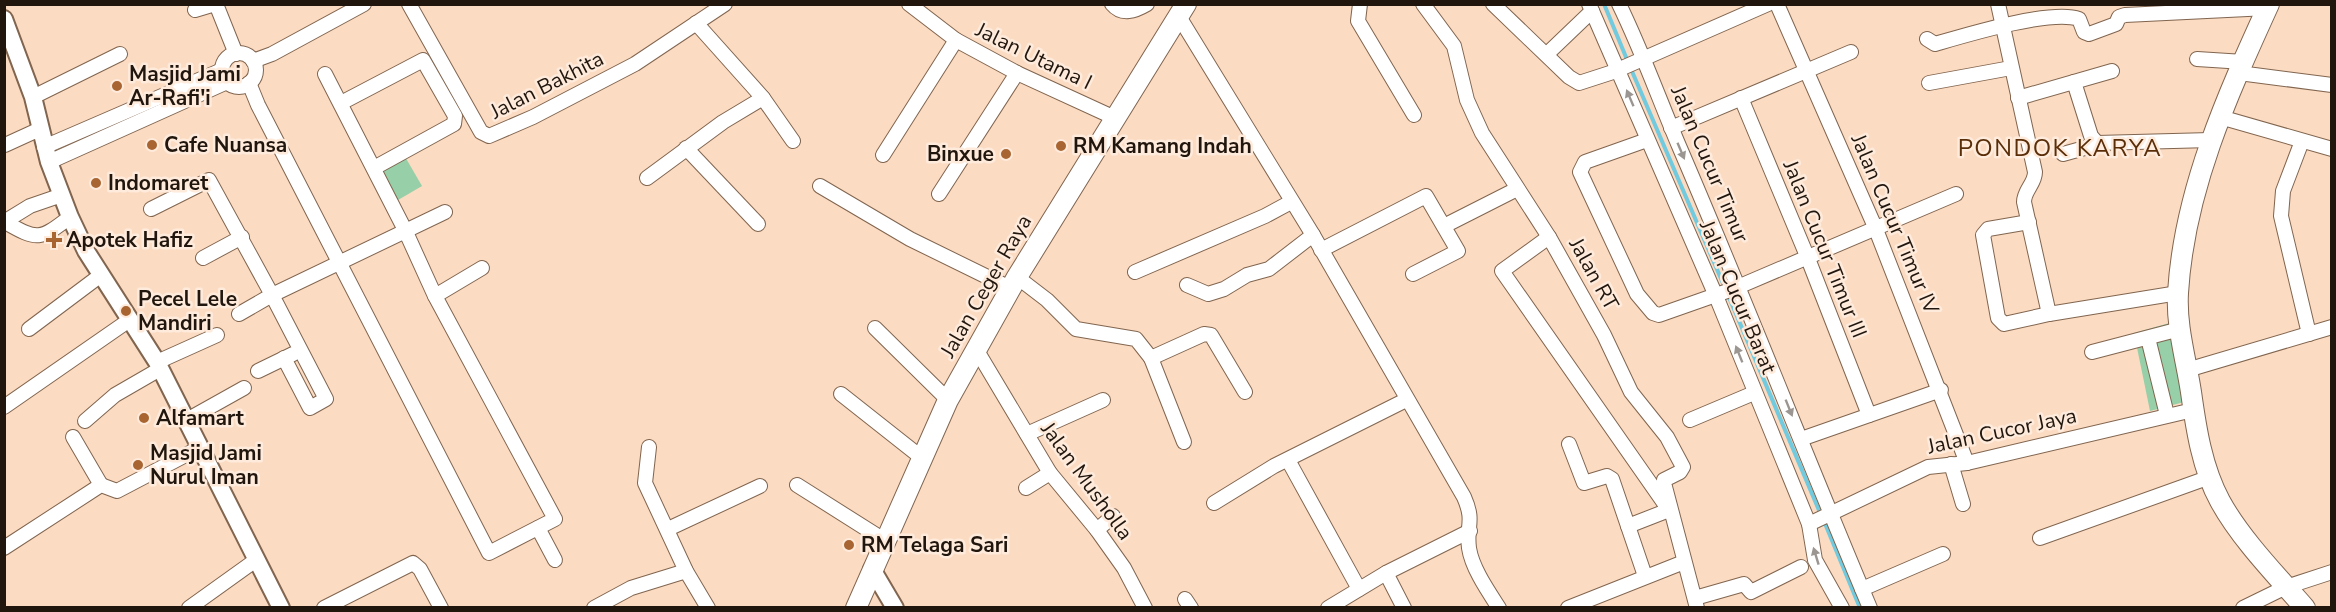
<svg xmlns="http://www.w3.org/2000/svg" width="2336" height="612" viewBox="0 0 2336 612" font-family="'Nunito Sans',sans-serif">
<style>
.green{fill:#96cfa8}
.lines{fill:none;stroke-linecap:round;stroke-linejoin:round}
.stream{stroke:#71cade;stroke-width:4}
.minor-casing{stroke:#81654f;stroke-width:16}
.tertiary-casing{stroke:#81654f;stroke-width:20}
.secondary-casing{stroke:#81654f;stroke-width:22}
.minor{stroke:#fff;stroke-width:14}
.tertiary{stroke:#fff;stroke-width:16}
.secondary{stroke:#fff;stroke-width:20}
.oneway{fill:#9b9692}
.poi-dot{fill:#a86532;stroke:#ffebdc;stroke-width:2}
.labels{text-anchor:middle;stroke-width:5;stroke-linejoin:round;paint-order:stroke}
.street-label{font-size:21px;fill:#21160d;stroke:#ffebdc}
.poi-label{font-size:21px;font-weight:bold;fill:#21160d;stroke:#ffebdc;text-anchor:start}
.quarter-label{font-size:24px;letter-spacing:1.5px;fill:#5a2e08;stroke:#ffebdc}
</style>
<rect width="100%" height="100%" fill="#fbdbc2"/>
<g class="green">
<path d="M 404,155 L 422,186 L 398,200 L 380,168 Z"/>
<path d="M 2173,322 L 2188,401 L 2150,411 L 2134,333 Z"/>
</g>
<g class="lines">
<g class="stream">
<path d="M 1604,4 L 1628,62"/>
<path d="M 1631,69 L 1725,288"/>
<path d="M 1728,295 L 1821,515"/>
<path d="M 1824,521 L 1860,608"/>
</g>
<g class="minor-casing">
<g id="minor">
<path d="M 216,4 L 236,54"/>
<path d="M 409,4 L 481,132 L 489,136 L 533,117 L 635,64 L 725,4"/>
<path d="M 909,4 L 956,40 L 1017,73 L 1115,118"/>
<path d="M 1112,4 C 1122,16 1135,11 1147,4"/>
<path d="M 1360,4 L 1358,21 L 1414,115"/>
<path d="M 1423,4 L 1454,46 L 1467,100 L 1482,133 L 1549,237 L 1604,335 L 1631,392 L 1667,437 L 1683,467 L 1680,472 L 1664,480 L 1664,483 L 1697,608"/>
<path d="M 1493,4 L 1569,77 L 1579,83 L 1613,72 L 1768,4"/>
<path d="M 1589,4 L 1716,296 L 1809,524 L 1815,560 L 1842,608"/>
<path d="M 1619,4 C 1642,51 1659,99 1679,146 C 1745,299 1805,454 1870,608"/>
<path d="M 1777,4 L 1875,227 L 1967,463"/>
<path d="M 1998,4 L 2035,172 C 2035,184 2024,190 2024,202 L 2049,314 L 2178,293"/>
<path d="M 195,10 L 215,4"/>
<path d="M 1178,15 L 1313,235 L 1464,497 C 1475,522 1466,525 1469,548 C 1472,568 1488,591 1499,608"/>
<path d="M 696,23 L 763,98 L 793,141"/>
<path d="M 1927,39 L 1935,44 C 1966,35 2051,9 2079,19 L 2084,32 L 2089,34 L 2116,24 L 2119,17 L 2125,15 L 2268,8"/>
<circle cx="239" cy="70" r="17"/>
<path d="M 1547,54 L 1592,11"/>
<path d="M 2197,59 L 2244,62"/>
<path d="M 253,61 L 272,54 L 364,4"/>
<path d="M 2239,73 L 2332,85"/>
<path d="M 2074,82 L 2091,136 L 2097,143 L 2211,140"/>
<path d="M 249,83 L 258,105 L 489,553 L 555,519 L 435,296 L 405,230 L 325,74"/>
<path d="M 1929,83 L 2011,68"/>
<path d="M 33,97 L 120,54"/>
<path d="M 1741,98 L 1807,256 L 1869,415"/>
<path d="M 2018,98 L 2112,71"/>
<path d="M 341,103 L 423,60 L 455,116 L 454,124 L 374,168"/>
<path d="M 2220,117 L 2332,149"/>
<path d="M 1671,128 L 1851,52"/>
<path d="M 1647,140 L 1585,162 L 1580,172 L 1637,294 L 1653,313 L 1659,315 L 1733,289 L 1956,194"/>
<path d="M 2302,141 L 2283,191 L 2281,216 L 2309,334"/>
<path d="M 5,145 L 40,129"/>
<path d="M 44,147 L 222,70"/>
<path d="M 686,148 L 758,224"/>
<path d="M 2063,154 L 2099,144"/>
<path d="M 883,155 L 956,40"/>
<path d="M 49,162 L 227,82"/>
<path d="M 647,178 L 723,122 L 763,98"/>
<path d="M 820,186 L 910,239 L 1012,289"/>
<path d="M 939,194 L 1017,73"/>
<path d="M 151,209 L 209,180 L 272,295 L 239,314"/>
<path d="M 4,222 L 30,206 L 62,195"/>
<path d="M 5,222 C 38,241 40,240 70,217"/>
<path d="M 2029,222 L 1988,229 L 1983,235 L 1998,318 L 2004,324 L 2049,314"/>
<path d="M 1444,226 L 1517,189"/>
<path d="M 1549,237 L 1502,271 L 1669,510 L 1628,526"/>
<path d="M 1321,250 L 1426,196 L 1458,251 L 1413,274"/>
<path d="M 203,258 L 242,237"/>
<path d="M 1135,272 L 1265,216 L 1291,202"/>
<path d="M 1017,277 L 1047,300 L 1076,329 L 1136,339 L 1151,358 L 1204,334 L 1211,335 L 1245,392"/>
<path d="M 1187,285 L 1208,294 L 1224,289 L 1247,275 L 1269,269 L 1313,235"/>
<path d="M 435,296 L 482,268"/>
<path d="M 875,328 L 948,400"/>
<path d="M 29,329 L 101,275"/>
<path d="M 2148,338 L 2167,415"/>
<path d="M 976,349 L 1050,473 L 1097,530 L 1124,568 L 1145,608"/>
<path d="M 2092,352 L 2180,329"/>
<path d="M 284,358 L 310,408 L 326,399 L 272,295 L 445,212"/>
<path d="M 1151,358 L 1184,442"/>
<path d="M 157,362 L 217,335"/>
<path d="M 2187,370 L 2332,327"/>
<path d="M 258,371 L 293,354"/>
<path d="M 841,394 L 922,458"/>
<path d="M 4,407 L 128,321"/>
<path d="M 1690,420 L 1754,393"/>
<path d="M 85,421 L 115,395 L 160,369"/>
<path d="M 185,421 L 244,388"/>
<path d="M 1027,434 L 1103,400"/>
<path d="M 73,437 L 101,485"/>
<path d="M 1801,439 L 1941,390"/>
<path d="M 1569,444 L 1584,483 L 1607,476 L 1612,479 L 1645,576"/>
<path d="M 649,447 L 645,483 L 686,571 L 708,608"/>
<path d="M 1288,460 L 1359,589"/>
<path d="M 1951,464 L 1963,504"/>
<path d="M 797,485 L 884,540"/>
<path d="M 1026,488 L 1050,473"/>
<path d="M 1214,503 L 1274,466 L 1406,400"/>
<path d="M 1809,524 L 1928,467 L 1967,463 L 2193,410"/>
<path d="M 538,528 L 555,560"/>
<path d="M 668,529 L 760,486"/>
<path d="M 1097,530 L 1113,516"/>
<path d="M 2040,538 L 2210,477"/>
<path d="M 4,548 L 101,485 L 117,491 L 199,448"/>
<path d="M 1386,573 L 1404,608"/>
<path d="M 1862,589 L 1943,554"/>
<path d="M 1695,598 L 1744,584 L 1751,592 L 1801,567"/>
<path d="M 1185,599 L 1191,608"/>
<path d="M 189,608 L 256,560"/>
<path d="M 324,608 L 413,563 L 420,569 L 441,608"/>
<path d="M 594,608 L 631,588 L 686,571"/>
<path d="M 1328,608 L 1386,573 L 1470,531"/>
<path d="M 1568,608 L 1684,562"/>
<path d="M 2243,608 L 2286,587 L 2332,572"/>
</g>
</g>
<g class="tertiary-casing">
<g id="tertiary">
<path d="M 4,19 L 33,97 L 49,162 L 70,217 L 86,251 L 157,362 L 281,608"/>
<path d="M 872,569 L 895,608"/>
</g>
</g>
<g class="secondary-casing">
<g id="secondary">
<path d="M 2269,4 C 2227,96 2184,191 2178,293 C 2176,326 2186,359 2191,392 C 2196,428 2202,468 2220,501 C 2240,538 2277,576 2305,608"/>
<path d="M 856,608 L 948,400 L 1017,277 L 1186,4"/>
</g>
</g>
<use href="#minor" class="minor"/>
<use href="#tertiary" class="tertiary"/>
<use href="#secondary" class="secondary"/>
</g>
<defs><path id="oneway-solid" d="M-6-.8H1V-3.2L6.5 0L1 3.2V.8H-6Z" transform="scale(1.5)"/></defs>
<g class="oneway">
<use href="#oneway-solid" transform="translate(1630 98) rotate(-113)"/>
<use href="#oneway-solid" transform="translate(1681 151) rotate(67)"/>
<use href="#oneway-solid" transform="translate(1739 354) rotate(-112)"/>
<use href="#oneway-solid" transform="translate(1789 408) rotate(68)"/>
<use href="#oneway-solid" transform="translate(1816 556) rotate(-107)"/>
</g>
<g class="poi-dot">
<circle cx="117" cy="86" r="6"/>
<circle cx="152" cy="145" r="6"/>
<circle cx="1061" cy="146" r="6"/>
<circle cx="1006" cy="154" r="6"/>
<circle cx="96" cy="183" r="6"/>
<path d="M51 231h6v6h6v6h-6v6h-6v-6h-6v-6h6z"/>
<circle cx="126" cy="311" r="6"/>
<circle cx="144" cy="418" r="6"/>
<circle cx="138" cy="465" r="6"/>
<circle cx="849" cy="545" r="6"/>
</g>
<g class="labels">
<g class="street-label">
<text transform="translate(1034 56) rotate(26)" y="7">Jalan Utama I</text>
<text transform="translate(547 85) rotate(-27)" y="7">Jalan Bakhita</text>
<text transform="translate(1710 164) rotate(67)" y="7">Jalan Cucur Timur</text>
<text transform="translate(1895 224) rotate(67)" y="7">Jalan Cucur Timur IV</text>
<text transform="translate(1825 249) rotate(68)" y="7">Jalan Cucur Timur III</text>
<text transform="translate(1594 274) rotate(61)" y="7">Jalan RT</text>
<text transform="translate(986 286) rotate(-60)" y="7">Jalan Ceger Raya</text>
<text transform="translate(1738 297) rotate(67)" y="7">Jalan Cucur Barat</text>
<text transform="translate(2002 431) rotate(-12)" y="7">Jalan Cucor Jaya</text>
<text transform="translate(1087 481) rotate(54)" y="7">Jalan Musholla</text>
</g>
<g class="poi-label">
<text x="129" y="81">Masjid Jami<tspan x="129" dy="24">Ar-Rafi'i</tspan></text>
<text x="164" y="152">Cafe Nuansa</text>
<text x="1073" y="153">RM Kamang Indah</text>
<text x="994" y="161" text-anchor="end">Binxue</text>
<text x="108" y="190">Indomaret</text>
<text x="66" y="247">Apotek Hafiz</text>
<text x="138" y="306">Pecel Lele<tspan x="138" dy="24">Mandiri</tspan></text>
<text x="156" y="425">Alfamart</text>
<text x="150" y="460">Masjid Jami<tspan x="150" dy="24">Nurul Iman</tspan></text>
<text x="861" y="552">RM Telaga Sari</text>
</g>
<g class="quarter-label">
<text x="2060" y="156">PONDOK KARYA</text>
</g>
</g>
<rect width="2336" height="612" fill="none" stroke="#21160d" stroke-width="12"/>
</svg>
